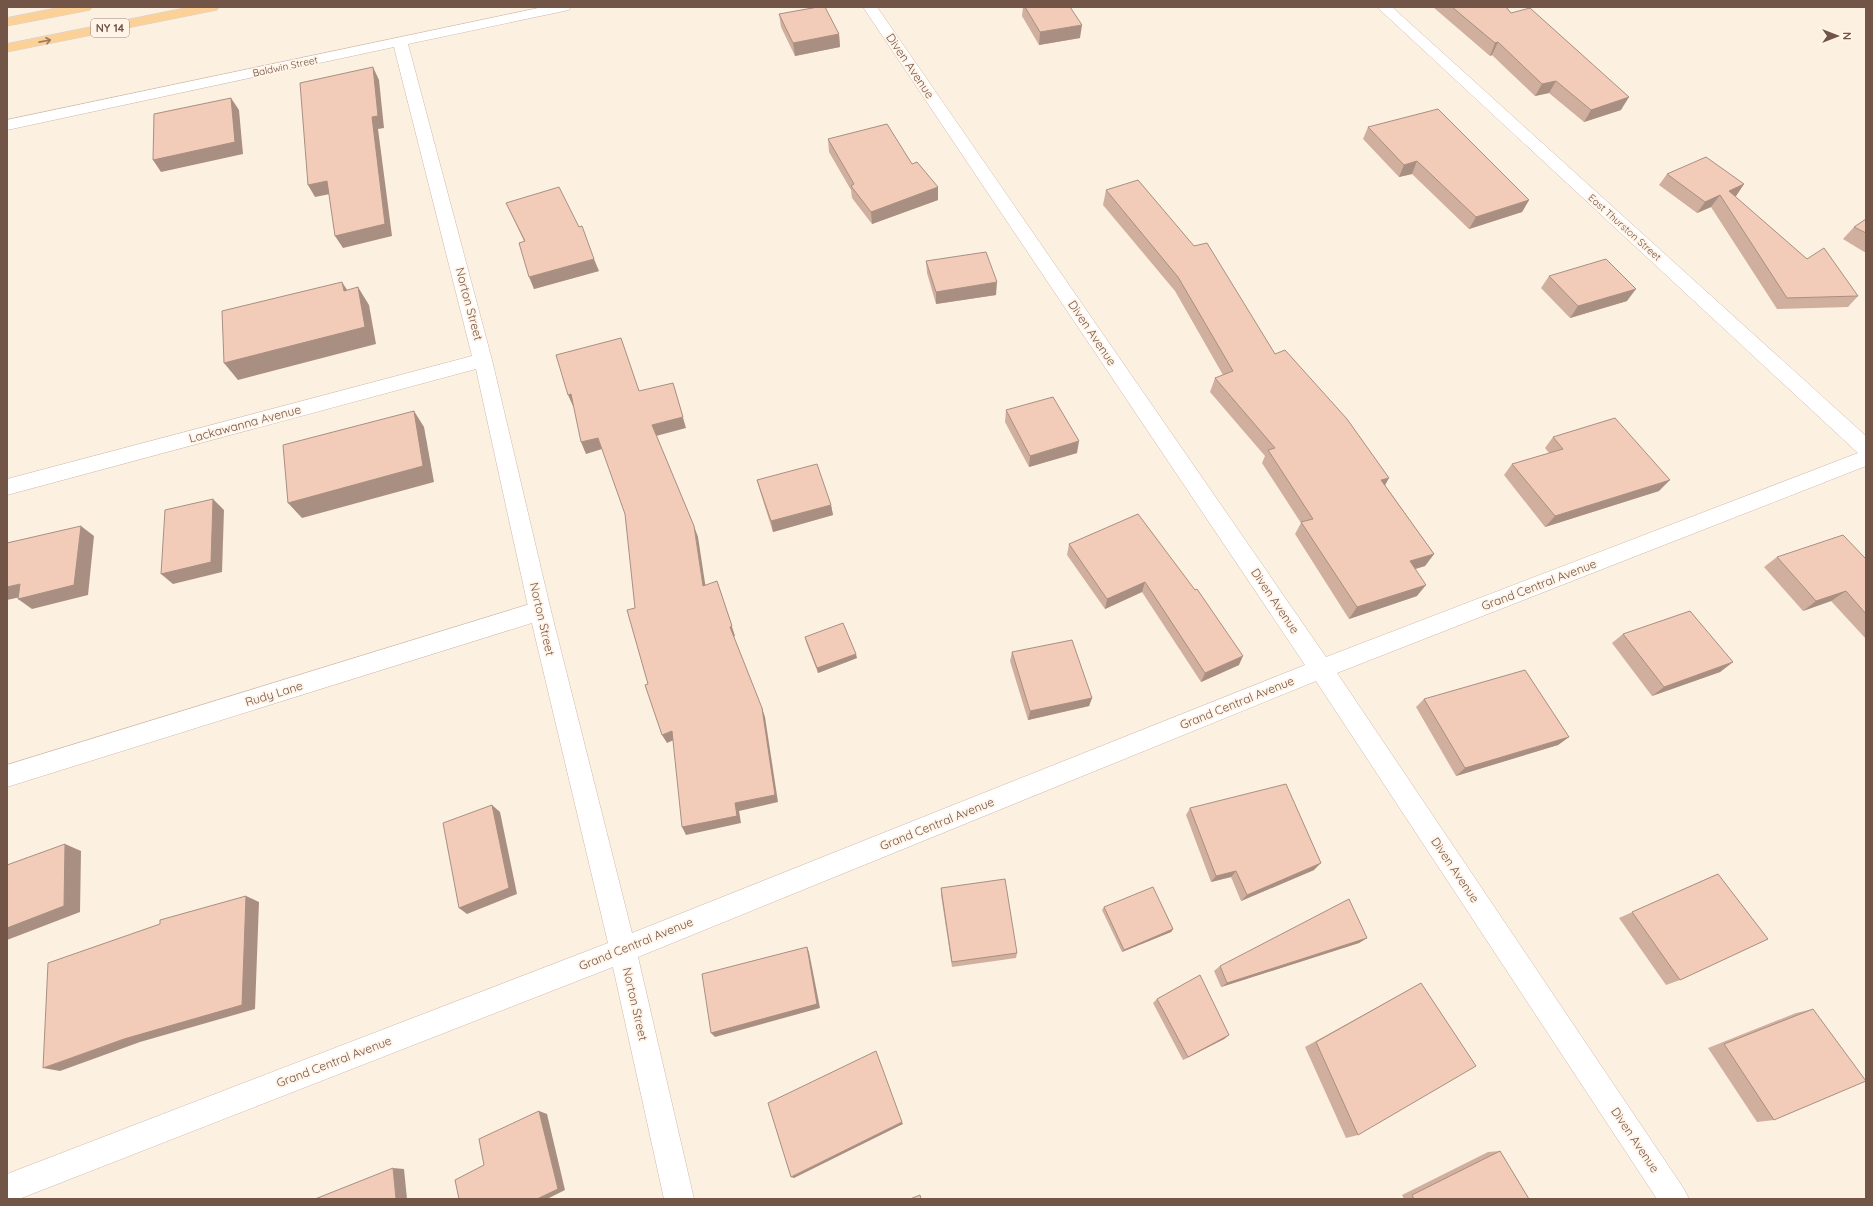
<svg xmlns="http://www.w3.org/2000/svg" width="1873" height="1206" viewBox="0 0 1873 1206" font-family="Quicksand,sans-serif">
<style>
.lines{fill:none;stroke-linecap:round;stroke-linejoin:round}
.service-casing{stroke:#cfb9ab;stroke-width:1}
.minor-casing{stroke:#cfb9ab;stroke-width:1}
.primary-casing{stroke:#d8cfcc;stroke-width:1}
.service{fill:#fff;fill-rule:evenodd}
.minor{fill:#fff;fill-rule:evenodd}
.primary{fill:#fcd198;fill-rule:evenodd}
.wall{fill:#d0af9e}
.shaded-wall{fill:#a98f81}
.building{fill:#f2ccb8;stroke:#a98f81}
.oneway{stroke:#9c7a60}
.labels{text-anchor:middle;stroke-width:3.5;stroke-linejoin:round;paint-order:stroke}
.far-street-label{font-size:10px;fill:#735548;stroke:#fff4e7}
.shield{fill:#fff4e7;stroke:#9d8578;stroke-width:1}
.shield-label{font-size:11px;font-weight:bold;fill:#735548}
.street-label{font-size:12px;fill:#735548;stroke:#fff4e7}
</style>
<rect width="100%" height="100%" fill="#fcf0e1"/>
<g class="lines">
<g class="service-casing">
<path id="service" d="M 540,601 L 548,604 L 551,611 L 548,618 L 7,787 L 7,765 Z"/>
</g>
<g class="minor-casing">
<path id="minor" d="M 543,7 L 571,7 L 569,10 L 564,11 L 408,44 L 492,360 L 551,611 L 632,933 L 1305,665 L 863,7 L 877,7 L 1326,657 L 1858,453 L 1377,7 L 1392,7 L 1866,436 L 1866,466 L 1337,673 L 1684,1189 L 1689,1199 L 1657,1199 L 1316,681 L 638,957 L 694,1199 L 664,1199 L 613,967 L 19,1199 L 7,1199 L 7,1174 L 608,943 L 529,611 L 476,369 L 7,495 L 7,479 L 472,356 L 394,47 L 7,130 L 7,120 Z"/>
</g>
<g class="primary-casing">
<g id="primary">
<path d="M 62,7 L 92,7 L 90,10 L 85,11 L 7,26 L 7,18 Z"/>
<path d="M 190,7 L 219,7 L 217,10 L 7,52 L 7,44 Z"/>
</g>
</g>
<use href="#service" class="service"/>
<use href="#minor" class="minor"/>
<use href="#primary" class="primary"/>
</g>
<g class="wall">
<path d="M 1023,7 L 1070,7 L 1080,38 L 1039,45 L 1022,16 Z"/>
<path d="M 1433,7 L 1506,7 L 1511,13 L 1621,110 L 1584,122 L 1549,93 L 1535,96 L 1492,55 L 1490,56 Z"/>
<path d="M 779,14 L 839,34 L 840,47 L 795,56 L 781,27 Z"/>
<path d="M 1368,127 L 1529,200 L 1522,212 L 1469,229 L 1412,174 L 1399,177 L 1363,139 Z"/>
<path d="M 828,139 L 912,164 L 938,200 L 872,224 L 852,198 L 851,190 L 829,152 Z"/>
<path d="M 1667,174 L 1744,184 L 1736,196 L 1734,196 L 1807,259 L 1858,296 L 1848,307 L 1777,309 L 1711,207 L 1697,213 L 1659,185 Z"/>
<path d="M 1106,190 L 1275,354 L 1385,485 L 1434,554 L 1425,566 L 1415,569 L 1417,596 L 1349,619 L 1295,534 L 1301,523 L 1262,463 L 1265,456 L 1210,392 L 1215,378 L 1223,375 L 1175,291 L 1103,205 Z"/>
<path d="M 506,203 L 599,271 L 534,289 L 524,241 Z"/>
<path d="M 1866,219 L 1866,253 L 1843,239 L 1854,227 Z"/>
<path d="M 926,261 L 996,295 L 936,304 L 927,273 Z"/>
<path d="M 1549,276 L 1627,301 L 1570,318 L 1541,288 Z"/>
<path d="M 1006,410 L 1077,453 L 1029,467 L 1005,422 Z"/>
<path d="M 1553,437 L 1659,491 L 1545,527 L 1504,475 L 1512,464 L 1549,453 L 1545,448 Z"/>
<path d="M 757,480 L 831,505 L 833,515 L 773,532 L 760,491 Z"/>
<path d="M 1069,544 L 1195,590 L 1239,665 L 1201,682 L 1142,592 L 1105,609 L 1067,555 Z"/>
<path d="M 1777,557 L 1866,559 L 1866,639 L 1831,601 L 1803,611 L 1764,567 Z"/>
<path d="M 1623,634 L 1733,662 L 1720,672 L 1652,696 L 1612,643 Z"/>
<path d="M 805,637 L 857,658 L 818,673 L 806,642 Z"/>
<path d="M 1012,652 L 1092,698 L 1089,706 L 1028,720 L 1010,661 Z"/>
<path d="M 1424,699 L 1569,737 L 1558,745 L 1456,776 L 1416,707 Z"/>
<path d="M 1190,808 L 1314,870 L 1241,901 L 1231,877 L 1211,882 L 1186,815 Z"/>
<path d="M 1718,874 L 1680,980 L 1666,985 L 1619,918 Z"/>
<path d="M 941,888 L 1017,953 L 1016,958 L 952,967 L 941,895 Z"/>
<path d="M 1104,907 L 1173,929 L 1171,932 L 1122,952 L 1102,910 Z"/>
<path d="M 1367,938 L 1359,943 L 1221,987 L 1214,971 L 1220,966 Z"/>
<path d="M 1421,983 L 1358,1135 L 1346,1138 L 1305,1047 Z"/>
<path d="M 1157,999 L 1229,1035 L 1224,1039 L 1183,1060 L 1153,1003 Z"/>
<path d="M 1813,1009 L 1774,1120 L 1757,1122 L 1708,1048 L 1796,1013 Z"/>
<path d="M 1500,1151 L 1529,1199 L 1404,1199 L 1402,1195 L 1488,1152 Z"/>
</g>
<g class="shaded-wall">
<path d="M 1082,25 L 1080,38 L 1039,45 L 1040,32 Z"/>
<path d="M 839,34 L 840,47 L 795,56 L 793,43 Z"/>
<path d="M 1498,42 L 1492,55 L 1490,56 L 1495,43 Z"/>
<path d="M 373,67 L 379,80 L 384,128 L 378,129 L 392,236 L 343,248 L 335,236 L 372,117 Z"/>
<path d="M 1556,81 L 1549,93 L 1535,96 L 1542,84 Z"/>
<path d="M 1629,97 L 1621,110 L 1584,122 L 1591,110 Z"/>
<path d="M 231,98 L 239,110 L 243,154 L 161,172 L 153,160 Z"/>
<path d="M 1417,161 L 1412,174 L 1399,177 L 1404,165 Z"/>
<path d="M 327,181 L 335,193 L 315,197 L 308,185 Z"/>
<path d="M 1744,184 L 1736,196 L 1723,201 L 1729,191 Z"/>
<path d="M 938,187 L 938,200 L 872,224 L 871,212 Z"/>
<path d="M 1720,195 L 1711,207 L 1697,213 L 1705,202 Z"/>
<path d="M 1529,200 L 1522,212 L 1469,229 L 1476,217 Z"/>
<path d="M 594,259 L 599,271 L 534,289 L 529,277 Z"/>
<path d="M 342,282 L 353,299 L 344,291 Z"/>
<path d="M 997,282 L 996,295 L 936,304 L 936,292 Z"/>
<path d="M 358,287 L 369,305 L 376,344 L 238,380 L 224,363 Z"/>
<path d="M 1636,289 L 1627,301 L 1570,318 L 1578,306 Z"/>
<path d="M 673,383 L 686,428 L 656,436 L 652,425 Z"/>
<path d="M 571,394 L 576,406 L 573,406 L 568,395 Z"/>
<path d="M 414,411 L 424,427 L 434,482 L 302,518 L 288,503 Z"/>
<path d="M 598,438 L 602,449 L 586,454 L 581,442 Z"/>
<path d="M 1079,441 L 1077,453 L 1029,467 L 1030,456 Z"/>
<path d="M 1389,478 L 1382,491 L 1381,480 Z"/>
<path d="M 1670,480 L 1659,491 L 1545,527 L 1555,516 Z"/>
<path d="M 213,499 L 224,510 L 222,572 L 173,584 L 161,574 Z"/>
<path d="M 831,505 L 833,515 L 773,532 L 771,521 Z"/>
<path d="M 81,526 L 94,536 L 88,595 L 32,609 L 18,599 Z"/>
<path d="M 694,526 L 698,537 L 707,596 L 703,586 Z"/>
<path d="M 1434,554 L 1425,566 L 1402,573 L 1410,561 Z"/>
<path d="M 717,581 L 735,636 L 733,637 L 730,627 Z"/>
<path d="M 1145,582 L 1142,592 L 1105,609 L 1107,599 Z"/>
<path d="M 20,584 L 34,594 L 7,600 L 7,587 Z"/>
<path d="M 1426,585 L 1417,596 L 1349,619 L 1357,607 Z"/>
<path d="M 1846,591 L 1831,601 L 1803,611 L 1816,601 Z"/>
<path d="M 856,654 L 857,658 L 818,673 L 817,668 Z"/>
<path d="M 1243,656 L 1239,665 L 1201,682 L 1205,673 Z"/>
<path d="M 1733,662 L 1720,672 L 1652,696 L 1664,687 Z"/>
<path d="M 1092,698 L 1089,706 L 1028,720 L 1030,711 Z"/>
<path d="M 762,708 L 765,717 L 778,802 L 739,811 L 741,823 L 686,835 L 682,827 L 735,803 Z"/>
<path d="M 672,731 L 676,739 L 667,743 L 662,735 Z"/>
<path d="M 1569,737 L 1558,745 L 1456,776 L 1465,768 Z"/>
<path d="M 492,805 L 500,812 L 517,894 L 467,914 L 459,908 Z"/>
<path d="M 65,844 L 81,851 L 80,912 L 7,940 L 7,928 Z"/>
<path d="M 1321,863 L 1314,870 L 1241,901 L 1247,895 Z"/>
<path d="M 1236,871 L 1231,877 L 1211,882 L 1216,876 Z"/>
<path d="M 246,896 L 259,902 L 255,1009 L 140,1042 L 60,1071 L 43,1068 L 124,1039 Z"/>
<path d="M 1173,929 L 1171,932 L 1122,952 L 1124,950 Z"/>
<path d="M 1367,938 L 1359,943 L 1221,987 L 1227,983 Z"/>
<path d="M 807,947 L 809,952 L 820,1008 L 715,1037 L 711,1033 Z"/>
<path d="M 1229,1035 L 1224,1039 L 1183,1060 L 1188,1057 Z"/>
<path d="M 539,1111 L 547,1114 L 565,1190 L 547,1199 L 537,1199 Z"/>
<path d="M 902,1122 L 903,1124 L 794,1178 L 791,1177 Z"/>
<path d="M 393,1168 L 404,1169 L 407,1199 L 396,1199 Z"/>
</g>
<g class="building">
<path d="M 818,7 L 825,7 L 839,34 L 793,43 L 779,14 Z"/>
<path d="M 1025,7 L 1070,7 L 1082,25 L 1040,32 Z"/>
<path d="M 1452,7 L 1506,7 L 1511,13 L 1530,8 L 1629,97 L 1591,110 L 1556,81 L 1542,84 L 1498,42 L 1495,43 Z"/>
<path d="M 373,67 L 378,116 L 372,117 L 385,224 L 335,236 L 327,181 L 308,185 L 300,83 Z"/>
<path d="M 231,98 L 235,142 L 153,160 L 154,114 Z"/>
<path d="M 1438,109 L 1529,200 L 1476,217 L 1417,161 L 1404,165 L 1368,127 Z"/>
<path d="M 887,124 L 912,164 L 917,162 L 938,187 L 871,212 L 851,186 L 854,184 L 828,139 Z"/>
<path d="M 1706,157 L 1744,184 L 1729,191 L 1807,259 L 1824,248 L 1858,296 L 1787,298 L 1720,195 L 1705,202 L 1667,174 Z"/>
<path d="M 1138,180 L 1194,246 L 1207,243 L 1275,354 L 1285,350 L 1347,419 L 1389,478 L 1381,480 L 1434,554 L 1410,561 L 1426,585 L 1357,607 L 1301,522 L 1313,519 L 1268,450 L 1275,448 L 1215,378 L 1233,371 L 1178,277 L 1106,190 Z"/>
<path d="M 559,187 L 579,227 L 582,226 L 594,259 L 529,277 L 519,243 L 525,241 L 506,203 Z"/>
<path d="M 1866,219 L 1866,233 L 1854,227 Z"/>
<path d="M 986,252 L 997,282 L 936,292 L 926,261 Z"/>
<path d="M 1606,259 L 1636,289 L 1578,306 L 1549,276 Z"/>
<path d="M 342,282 L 344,291 L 358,287 L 365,327 L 224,363 L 222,311 Z"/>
<path d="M 621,338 L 639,391 L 673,383 L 683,417 L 652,425 L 694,526 L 703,586 L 717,581 L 732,626 L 730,627 L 762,708 L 775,795 L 735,803 L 737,816 L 682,827 L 672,731 L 662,735 L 645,685 L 648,684 L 627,610 L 635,608 L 625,514 L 598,438 L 581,442 L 571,394 L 568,395 L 556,355 Z"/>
<path d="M 1053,397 L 1079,441 L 1030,456 L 1006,410 Z"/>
<path d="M 414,411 L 423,466 L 288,503 L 283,445 Z"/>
<path d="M 1615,418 L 1670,480 L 1555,516 L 1512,464 L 1563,449 L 1553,437 Z"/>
<path d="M 817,464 L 831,505 L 771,521 L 757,480 Z"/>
<path d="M 213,499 L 211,562 L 161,574 L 165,510 Z"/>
<path d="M 1138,514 L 1195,590 L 1197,589 L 1243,656 L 1205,673 L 1145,582 L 1107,599 L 1069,544 Z"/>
<path d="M 81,526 L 74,585 L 18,599 L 20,584 L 7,587 L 7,543 Z"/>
<path d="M 1843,535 L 1866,559 L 1866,614 L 1846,591 L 1816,601 L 1777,557 Z"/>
<path d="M 1690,611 L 1733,662 L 1664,687 L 1623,634 Z"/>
<path d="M 843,623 L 856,654 L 817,668 L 805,637 Z"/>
<path d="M 1072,640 L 1092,698 L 1030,711 L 1012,652 Z"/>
<path d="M 1525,670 L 1569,737 L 1465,768 L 1424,699 Z"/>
<path d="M 1286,784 L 1321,863 L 1247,895 L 1236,871 L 1216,876 L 1190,808 Z"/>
<path d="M 492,805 L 509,888 L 459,908 L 443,823 Z"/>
<path d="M 65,844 L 64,906 L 7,928 L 7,865 Z"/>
<path d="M 1718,874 L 1768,939 L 1680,980 L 1632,912 Z"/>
<path d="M 1005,879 L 1017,953 L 952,962 L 941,888 Z"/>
<path d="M 1153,887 L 1173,929 L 1124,950 L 1104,907 Z"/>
<path d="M 246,896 L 242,1005 L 124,1039 L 43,1068 L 48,963 L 160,924 L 160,920 Z"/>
<path d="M 1349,899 L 1367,938 L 1227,983 L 1220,966 Z"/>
<path d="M 807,947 L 817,1004 L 711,1033 L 702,974 Z"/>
<path d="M 1200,975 L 1229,1035 L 1188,1057 L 1157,999 Z"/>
<path d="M 1421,983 L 1476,1066 L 1358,1135 L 1316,1042 Z"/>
<path d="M 1813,1009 L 1866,1081 L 1774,1120 L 1724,1044 Z"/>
<path d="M 876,1051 L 902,1122 L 791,1177 L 768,1103 Z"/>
<path d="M 539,1111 L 558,1189 L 537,1199 L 459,1199 L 455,1180 L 484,1165 L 479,1139 Z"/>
<path d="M 1500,1151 L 1529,1199 L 1414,1199 L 1412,1195 Z"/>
<path d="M 393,1168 L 396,1199 L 315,1199 Z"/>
<path d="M 920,1195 L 921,1199 L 910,1199 Z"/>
</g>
<defs><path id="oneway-shaft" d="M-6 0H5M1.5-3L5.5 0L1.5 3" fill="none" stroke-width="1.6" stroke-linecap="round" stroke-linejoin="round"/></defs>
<use class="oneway" href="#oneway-shaft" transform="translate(45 41) rotate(-11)"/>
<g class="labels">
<g class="far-street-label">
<text transform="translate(285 66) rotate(-12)" y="4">Baldwin Street</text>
<text transform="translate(1625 227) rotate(42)" y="4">East Thurston Street</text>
</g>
<rect class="shield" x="91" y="19" width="38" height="18" rx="3"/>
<g class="shield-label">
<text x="110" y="32">NY 14</text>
</g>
<g class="street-label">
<text transform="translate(910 66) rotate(56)" y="4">Diven Avenue</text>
<text transform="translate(469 304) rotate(75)" y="4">Norton Street</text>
<text transform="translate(1092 333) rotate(56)" y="4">Diven Avenue</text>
<text transform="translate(245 424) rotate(-15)" y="4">Lackawanna Avenue</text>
<text transform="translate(1539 585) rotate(-21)" y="4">Grand Central Avenue</text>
<text transform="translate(1275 601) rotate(56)" y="4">Diven Avenue</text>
<text transform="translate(542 619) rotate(77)" y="4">Norton Street</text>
<text transform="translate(274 694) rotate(-17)" y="4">Rudy Lane</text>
<text transform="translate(1237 703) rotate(-22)" y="4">Grand Central Avenue</text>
<text transform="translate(937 824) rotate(-22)" y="4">Grand Central Avenue</text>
<text transform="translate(1455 870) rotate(56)" y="4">Diven Avenue</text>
<text transform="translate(636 944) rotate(-22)" y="4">Grand Central Avenue</text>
<text transform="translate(635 1004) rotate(77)" y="4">Norton Street</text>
<text transform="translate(334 1062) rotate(-21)" y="4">Grand Central Avenue</text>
<text transform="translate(1635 1140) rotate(56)" y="4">Diven Avenue</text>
</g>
</g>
<rect width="1873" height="1206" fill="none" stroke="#735548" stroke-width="16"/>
<g transform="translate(1837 36) rotate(90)" stroke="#fff4e7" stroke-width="3" paint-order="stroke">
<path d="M0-3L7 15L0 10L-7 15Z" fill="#735548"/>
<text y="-6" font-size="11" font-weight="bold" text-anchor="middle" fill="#735548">N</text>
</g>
</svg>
